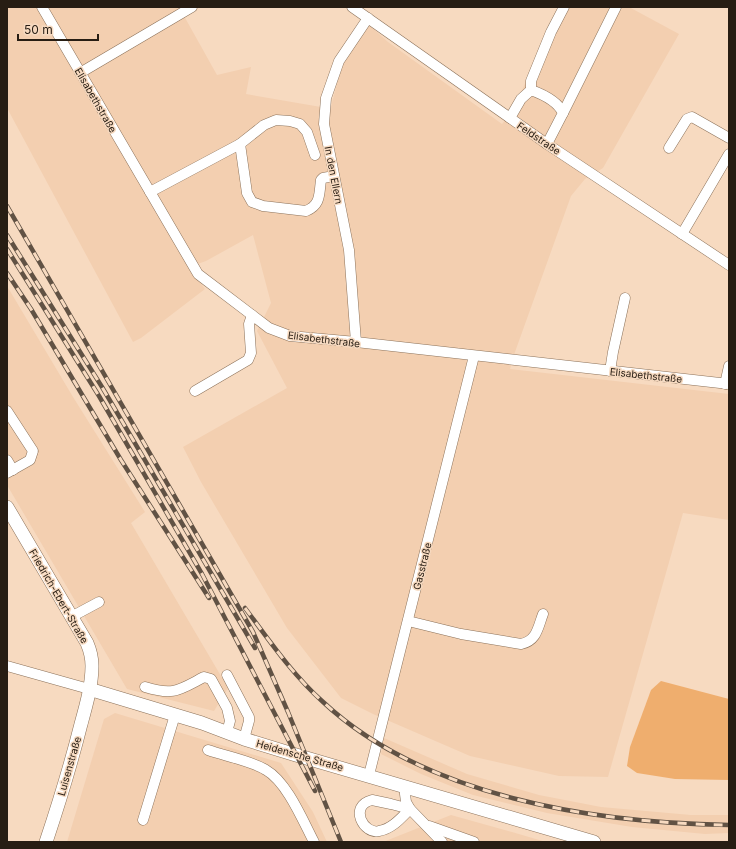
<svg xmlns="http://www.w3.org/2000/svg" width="736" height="849" viewBox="0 0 736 849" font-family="Inter,sans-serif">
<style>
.built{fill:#f3cfb0}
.water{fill:#efae6e}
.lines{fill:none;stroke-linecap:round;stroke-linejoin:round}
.minor-casing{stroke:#8c725a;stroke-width:11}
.major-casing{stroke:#8c725a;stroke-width:14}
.minor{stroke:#fff;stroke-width:10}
.major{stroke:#fff;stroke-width:13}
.rail-casing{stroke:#615244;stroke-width:4.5}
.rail{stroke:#f7dac0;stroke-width:3;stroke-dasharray:9;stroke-linecap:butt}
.labels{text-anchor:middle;stroke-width:3;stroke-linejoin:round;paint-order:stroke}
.street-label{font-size:10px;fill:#271d13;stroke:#f7dac0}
</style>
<rect width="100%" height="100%" fill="#f7dac0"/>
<g class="built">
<path d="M 7,7 L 179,7 L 217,75 L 251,67 L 246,94 L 321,107 L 330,110 L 342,65 L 368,24 L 388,42 L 502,124 L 513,110 L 560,7 L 629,7 L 679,34 L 603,168 L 585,179 L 571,196 L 515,352 L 510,369 L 729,394 L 729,520 L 683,513 L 608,777 L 559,776 L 470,756 L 373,714 L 341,698 L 287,628 L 201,482 L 183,447 L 287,388 L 257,331 L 271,303 L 253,235 L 206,261 L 189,267 L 205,289 L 141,338 L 133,342 L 7,108 Z"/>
<path d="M 7,286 L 73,397 L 145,512 L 131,523 L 228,688 L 214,711 L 127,689 L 7,485 Z"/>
<path d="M 115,713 L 281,763 L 313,812 L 327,842 L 67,842 L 104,719 Z"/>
<path d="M 384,738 L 467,774 L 539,795 L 601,807 L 691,815 L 729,815 L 729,833 L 705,834 L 632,827 L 547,813 L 473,795 L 421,774 L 381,754 Z"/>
<path d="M 451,815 L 512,832 L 546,842 L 383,842 Z"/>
</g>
<path class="water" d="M 661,681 L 729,699 L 729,780 L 675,779 L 637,773 L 627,766 L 630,747 L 651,690 Z"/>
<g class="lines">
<g class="minor-casing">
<g id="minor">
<path d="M 42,7 L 198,274 L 269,328 L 290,336 L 356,342 L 729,384"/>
<path d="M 352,7 L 547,144 L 729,265"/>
<path d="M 80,73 L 192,7"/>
<path d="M 531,90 L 531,81 L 551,32 L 564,7"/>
<path d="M 563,113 L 616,7"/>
<path d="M 510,118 L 521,99 L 531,90 C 542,94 558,102 563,113 L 547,144"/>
<path d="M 240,144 L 247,193 L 252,202 L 263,206 L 306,211 C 321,205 319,194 321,180 L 323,178 L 334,176"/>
<path d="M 669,148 L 687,119 L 692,117 L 729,138"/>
<path d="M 150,192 L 240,144 L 264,125 L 276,120 L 290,121 L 300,124 L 307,132 L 315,155"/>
<path d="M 682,234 L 729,154"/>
<path d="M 356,342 L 349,250 L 324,124 L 326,98 L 339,61 L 368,18"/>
<path d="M 610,371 L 613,352 L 625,298"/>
<path d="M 725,384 L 729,366"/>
<path d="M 195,391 L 248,360 L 251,353 L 249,324 L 252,315"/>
<path d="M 7,411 L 33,451 L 30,460 L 7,473"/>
<path d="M 7,460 L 13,470"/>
<path d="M 71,617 L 99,602"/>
<path d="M 408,621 L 461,634 L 521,644 C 537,641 538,627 543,614"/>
<path d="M 7,666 L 89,689"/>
<path d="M 227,675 L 249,717 L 249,721 L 244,739"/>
<path d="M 145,687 C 174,696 179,690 204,677 L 211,679 L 227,708 L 230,721 L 227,732"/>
<path d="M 208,750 C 225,756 252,761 266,770 C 287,782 303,821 314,842"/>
<path d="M 369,775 L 474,356"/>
<path d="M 404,786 L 406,802 L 410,809 L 442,842"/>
<path d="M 372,800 L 391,804 L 410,809 C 401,818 392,829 379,831 C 364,835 348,806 372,800 Z"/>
<path d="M 143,820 L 175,715"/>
<path d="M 429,826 L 474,842"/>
</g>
</g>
<g class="major-casing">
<g id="major">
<path d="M 7,507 L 87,643 C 90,650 92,658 92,666 C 92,685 86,706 81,724 C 71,764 59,803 46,842"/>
<path d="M 89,689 L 202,723 L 244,739 L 296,755 L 594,842"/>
</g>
</g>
<use href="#minor" class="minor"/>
<use href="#major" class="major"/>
<g class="rail-casing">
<g id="rail">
<path d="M 7,206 L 253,632 L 288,712 L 341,842"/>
<path d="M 7,235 L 102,387 L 255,648"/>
<path d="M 7,249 L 99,396 L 202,574 L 315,791"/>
<path d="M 7,273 L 31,309 L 121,460 L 209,598"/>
<path d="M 245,608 C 269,640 292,674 322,701 C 424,797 594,823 729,825"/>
</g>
</g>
<use href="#rail" class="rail"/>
</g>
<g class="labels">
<g class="street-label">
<text transform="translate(96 100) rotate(60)" y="4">Elisabethstraße</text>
<text transform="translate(539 138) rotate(34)" y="4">Feldstraße</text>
<text transform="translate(334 175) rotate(79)" y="4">In den Ellern</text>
<text transform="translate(324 339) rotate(7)" y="4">Elisabethstraße</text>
<text transform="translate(646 375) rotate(6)" y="4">Elisabethstraße</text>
<text transform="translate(422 566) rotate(-76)" y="4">Gasstraße</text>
<text transform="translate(59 596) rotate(60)" y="4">Friedrich-Ebert-Straße</text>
<text transform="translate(300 755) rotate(16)" y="4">Heidensche Straße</text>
<text transform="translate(69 766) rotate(-74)" y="4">Luisenstraße</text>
</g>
</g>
<rect width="736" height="849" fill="none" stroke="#271d13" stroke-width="16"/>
<path d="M18 34v6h80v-6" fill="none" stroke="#271d13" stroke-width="2"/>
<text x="24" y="34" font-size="12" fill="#271d13" stroke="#f7dac0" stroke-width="3" paint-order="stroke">50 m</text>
</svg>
